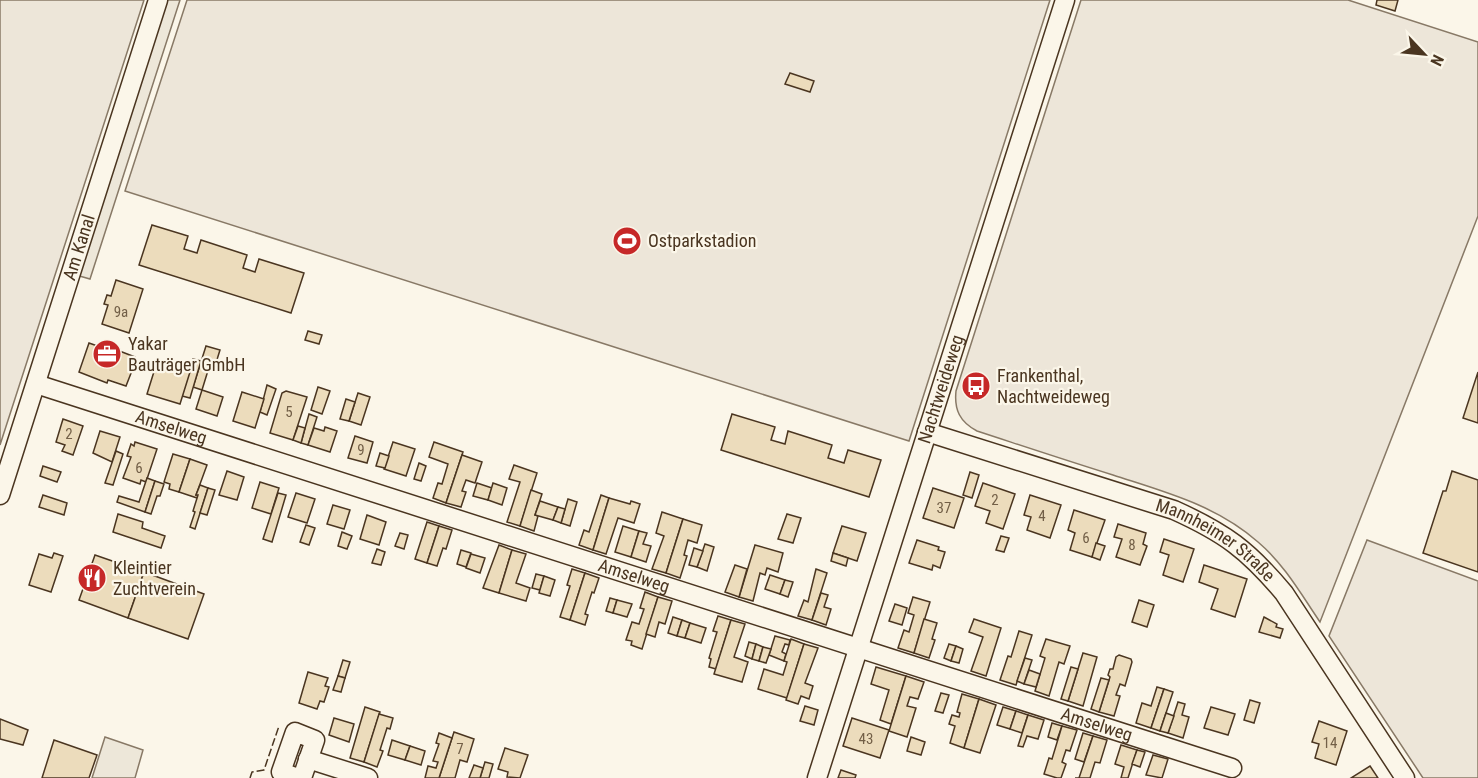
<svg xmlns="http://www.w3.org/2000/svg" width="1478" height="778" viewBox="0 0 1478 778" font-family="'Roboto Condensed',sans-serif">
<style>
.green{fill:#ede6d9;stroke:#887966;stroke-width:1.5}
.parking{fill:#ede7d9;stroke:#887966;stroke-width:1.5}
.building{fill:#ecdcbc;stroke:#4a3520;stroke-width:1.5}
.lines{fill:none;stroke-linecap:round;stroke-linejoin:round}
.minor-casing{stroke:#4a3520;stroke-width:21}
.minor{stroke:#fbf6e9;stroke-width:18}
.fence{stroke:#4a3520;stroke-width:1.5;stroke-dasharray:8 3;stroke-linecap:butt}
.labels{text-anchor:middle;stroke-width:4.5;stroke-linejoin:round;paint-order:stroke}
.number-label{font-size:15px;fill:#725f47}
.poi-label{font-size:18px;fill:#4a3520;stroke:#fbf6e9;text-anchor:start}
.street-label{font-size:18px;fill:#4a3520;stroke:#fbf6e9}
</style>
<rect width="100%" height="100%" fill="#fbf6e9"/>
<g class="green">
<path d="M 0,0 L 144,0 L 0,445 Z"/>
<path d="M 187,0 L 1050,0 L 909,441 L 125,191 Z"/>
<path d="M 1081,0 L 1348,0 L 1478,42 L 1478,216 L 1320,622 C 1301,594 1284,564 1258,542 C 1216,505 1165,492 1113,475 C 1068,461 1023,446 977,431 C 960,422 954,410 956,391 Z"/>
<path d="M 1367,540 L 1478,581 L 1478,778 L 1423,778 L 1329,636 Z"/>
</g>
<g class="parking">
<path d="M 165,0 L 180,0 L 90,279 L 76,275 Z"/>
<path d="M 105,737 L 143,750 L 135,778 L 92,778 Z"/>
</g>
<g class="building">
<path d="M 1377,0 L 1398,0 L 1395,11 L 1376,5 Z"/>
<path d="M 790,73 L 814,81 L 810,92 L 785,84 Z"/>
<path d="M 152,225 L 188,236 L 184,249 L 197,253 L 201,240 L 247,255 L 243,268 L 255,272 L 259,259 L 304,273 L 291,313 L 139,265 Z"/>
<path d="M 116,280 L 143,289 L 129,333 L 102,324 L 108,305 L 104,304 L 107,295 L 111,296 Z"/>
<path d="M 308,331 L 322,335 L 319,344 L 305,340 Z"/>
<path d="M 89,343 L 103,348 L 104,345 L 135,357 L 131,367 L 133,368 L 126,386 L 108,380 L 107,383 L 79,372 Z"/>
<path d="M 206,346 L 220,350 L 215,366 L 210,364 L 202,390 L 193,387 Z"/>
<path d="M 193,359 L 201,361 L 190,398 L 182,396 Z"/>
<path d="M 157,362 L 190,372 L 180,404 L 147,394 Z"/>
<path d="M 1478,372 L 1478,423 L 1463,418 Z"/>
<path d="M 267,385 L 276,389 L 267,415 L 260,412 Z"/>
<path d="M 318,387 L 330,391 L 322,414 L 311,410 Z"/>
<path d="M 202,390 L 223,397 L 217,416 L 196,409 Z"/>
<path d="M 286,391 L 307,397 L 293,440 L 270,433 L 282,393 Z"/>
<path d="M 242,392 L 264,399 L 255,428 L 233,421 Z"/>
<path d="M 358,393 L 370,397 L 361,425 L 349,421 Z"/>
<path d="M 346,399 L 355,402 L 349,421 L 340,419 Z"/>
<path d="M 309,414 L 317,417 L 308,445 L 301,443 Z"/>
<path d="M 732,414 L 775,427 L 771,440 L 785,444 L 788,431 L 832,445 L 828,458 L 844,463 L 848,450 L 881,460 L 869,497 L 721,450 Z"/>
<path d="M 63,419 L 83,426 L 73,455 L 62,451 L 65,445 L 56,442 Z"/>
<path d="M 298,426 L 305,428 L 301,443 L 293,440 Z"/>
<path d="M 325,427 L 337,431 L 330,452 L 308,445 L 314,428 L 324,431 Z"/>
<path d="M 100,431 L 120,437 L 112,462 L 93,453 Z"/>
<path d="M 355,436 L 373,442 L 367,463 L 348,458 Z"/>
<path d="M 135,442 L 157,449 L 146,482 L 141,480 L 140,484 L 123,478 L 131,457 L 127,456 L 131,444 L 134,446 Z"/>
<path d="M 393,442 L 415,449 L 406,476 L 384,469 Z"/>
<path d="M 434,442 L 463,452 L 446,503 L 433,498 L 438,483 L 442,484 L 448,464 L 429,457 Z"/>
<path d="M 116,451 L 123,454 L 113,485 L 105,483 Z"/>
<path d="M 380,453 L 389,456 L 385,468 L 376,466 Z"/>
<path d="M 173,454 L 190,459 L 179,492 L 169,489 L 170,484 L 164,482 Z"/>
<path d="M 462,455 L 482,462 L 475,483 L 466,480 L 462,491 L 466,492 L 461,507 L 446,503 Z"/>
<path d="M 190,459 L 207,465 L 196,495 L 198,495 L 197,498 L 179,492 Z"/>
<path d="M 419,463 L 426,466 L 421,481 L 414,479 Z"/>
<path d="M 514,465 L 537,473 L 520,526 L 507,522 L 520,482 L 509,479 Z"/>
<path d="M 43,466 L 61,472 L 57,482 L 40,476 Z"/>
<path d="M 227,471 L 244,477 L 237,500 L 219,495 Z"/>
<path d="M 1452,471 L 1478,480 L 1478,572 L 1423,553 L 1443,491 L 1446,491 Z"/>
<path d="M 970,472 L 979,475 L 972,498 L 963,495 Z"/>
<path d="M 147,478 L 155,481 L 145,512 L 117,502 L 119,496 L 139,502 Z"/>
<path d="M 155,481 L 164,484 L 160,496 L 157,496 L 151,514 L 145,512 Z"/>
<path d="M 260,482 L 279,488 L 271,514 L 252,508 Z"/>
<path d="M 477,483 L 492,488 L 488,500 L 473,496 Z"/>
<path d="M 493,483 L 507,488 L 502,505 L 488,500 Z"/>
<path d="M 983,483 L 1015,494 L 1003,529 L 986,523 L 990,511 L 975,506 Z"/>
<path d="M 200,485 L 208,488 L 195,529 L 190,527 L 195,512 L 193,511 L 198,495 L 196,495 Z"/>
<path d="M 208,488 L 215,490 L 207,515 L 200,513 Z"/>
<path d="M 933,488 L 964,498 L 954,528 L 923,518 Z"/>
<path d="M 531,490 L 542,494 L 535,515 L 538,516 L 534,531 L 520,526 Z"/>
<path d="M 278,493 L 286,495 L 272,542 L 263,539 Z"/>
<path d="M 296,493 L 315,499 L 307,523 L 288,517 Z"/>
<path d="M 43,495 L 67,503 L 64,515 L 39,507 Z"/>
<path d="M 601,495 L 609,498 L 593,550 L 579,545 L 584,530 L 589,532 Z"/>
<path d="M 1030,495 L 1061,505 L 1050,538 L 1027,530 L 1031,517 L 1024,515 Z"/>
<path d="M 609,498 L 630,504 L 631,501 L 640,504 L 634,523 L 618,518 L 606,554 L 593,550 Z"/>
<path d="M 568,499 L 577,502 L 570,526 L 561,523 Z"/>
<path d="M 540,501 L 558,507 L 553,520 L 535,515 Z"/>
<path d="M 333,505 L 350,510 L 344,529 L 327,524 Z"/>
<path d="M 558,507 L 565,509 L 561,523 L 553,520 Z"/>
<path d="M 1074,510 L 1105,520 L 1092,557 L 1070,550 L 1075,533 L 1068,530 Z"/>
<path d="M 662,512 L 683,519 L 666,573 L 652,569 L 664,536 L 656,533 Z"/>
<path d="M 118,514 L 143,522 L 142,528 L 165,536 L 161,548 L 113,532 Z"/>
<path d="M 787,514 L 801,518 L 793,543 L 778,539 Z"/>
<path d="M 367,515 L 386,522 L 379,545 L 360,539 Z"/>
<path d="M 683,519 L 702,525 L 697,543 L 688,540 L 684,555 L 687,556 L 680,578 L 666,573 Z"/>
<path d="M 427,522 L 439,526 L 427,563 L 415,559 Z"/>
<path d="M 1118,524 L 1146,533 L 1143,544 L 1147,546 L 1140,565 L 1116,557 L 1122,539 L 1114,537 Z"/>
<path d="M 306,525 L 315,528 L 309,545 L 300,542 Z"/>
<path d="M 439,526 L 452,530 L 446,549 L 443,548 L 437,566 L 427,563 Z"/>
<path d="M 623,526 L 639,531 L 631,557 L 615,552 Z"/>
<path d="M 842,526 L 866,533 L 857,561 L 833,553 Z"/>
<path d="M 639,531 L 647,533 L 643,544 L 651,546 L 646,562 L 631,557 Z"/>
<path d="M 342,532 L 352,536 L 347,549 L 338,546 Z"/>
<path d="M 400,533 L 408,535 L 404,549 L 395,546 Z"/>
<path d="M 1001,536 L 1009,538 L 1004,552 L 996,550 Z"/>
<path d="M 1164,539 L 1194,549 L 1183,582 L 1163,575 L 1169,555 L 1160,552 Z"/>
<path d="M 917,540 L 939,547 L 938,550 L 945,552 L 940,568 L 933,565 L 932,570 L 909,563 Z"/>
<path d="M 1096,543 L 1105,546 L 1100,560 L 1092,557 Z"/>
<path d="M 705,544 L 714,547 L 707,571 L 697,567 Z"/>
<path d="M 499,545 L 512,550 L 499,593 L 483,588 Z"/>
<path d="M 755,545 L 783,553 L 778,572 L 767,568 L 765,575 L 760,573 L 753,601 L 739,597 Z"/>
<path d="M 694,548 L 703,551 L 697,567 L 689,565 Z"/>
<path d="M 377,549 L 385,552 L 381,565 L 372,563 Z"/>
<path d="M 461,550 L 471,553 L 466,567 L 457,564 Z"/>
<path d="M 512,550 L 526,554 L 516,583 L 530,588 L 526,601 L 499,593 Z"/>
<path d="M 54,553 L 63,556 L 51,592 L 29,585 L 39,554 L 52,558 Z"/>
<path d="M 833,553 L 848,558 L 846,566 L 831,561 Z"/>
<path d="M 471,554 L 485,558 L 480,573 L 466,568 Z"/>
<path d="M 95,555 L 144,572 L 128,618 L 79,600 Z"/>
<path d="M 735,565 L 747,569 L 739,597 L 725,592 Z"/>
<path d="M 1204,565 L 1247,579 L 1235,617 L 1211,609 L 1218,589 L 1199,582 Z"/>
<path d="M 572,569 L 585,573 L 570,620 L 560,617 L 570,586 L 567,585 Z"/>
<path d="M 816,569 L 827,573 L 812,620 L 798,616 L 804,600 L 808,602 Z"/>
<path d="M 144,572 L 204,594 L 188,639 L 128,618 Z"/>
<path d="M 585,573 L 599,578 L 594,593 L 592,592 L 585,614 L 588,615 L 585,625 L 570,620 Z"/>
<path d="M 536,574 L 544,576 L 540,590 L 532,588 Z"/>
<path d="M 770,575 L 785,580 L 780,594 L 765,589 Z"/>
<path d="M 544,576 L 555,580 L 550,596 L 539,593 Z"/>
<path d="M 785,580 L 793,582 L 788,597 L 780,594 Z"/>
<path d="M 645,592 L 658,597 L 642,649 L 631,645 L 632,641 L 626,640 L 632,622 L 639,624 L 644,609 L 640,608 Z"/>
<path d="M 821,593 L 828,595 L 824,607 L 831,609 L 826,625 L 812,620 Z"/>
<path d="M 658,597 L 672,601 L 665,624 L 659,622 L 655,637 L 646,634 Z"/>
<path d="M 913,597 L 930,602 L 914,653 L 898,648 L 904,630 L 909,632 L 914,615 L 908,613 Z"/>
<path d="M 610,598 L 617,600 L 613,613 L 606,611 Z"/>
<path d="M 617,600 L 632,604 L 627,617 L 613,613 Z"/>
<path d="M 1139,600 L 1154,605 L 1147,627 L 1132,622 Z"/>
<path d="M 895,604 L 907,608 L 902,625 L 889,621 Z"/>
<path d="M 718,616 L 731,620 L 716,669 L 709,667 L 711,659 L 709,658 L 717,632 L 713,631 Z"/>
<path d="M 673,617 L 682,620 L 677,636 L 668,633 Z"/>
<path d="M 1264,617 L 1277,624 L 1276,627 L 1283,629 L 1280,638 L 1259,632 Z"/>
<path d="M 924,619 L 937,623 L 932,639 L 935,640 L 929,658 L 914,653 Z"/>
<path d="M 974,619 L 1001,628 L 986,676 L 971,671 L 983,637 L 969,632 Z"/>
<path d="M 682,620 L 690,623 L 685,638 L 677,636 Z"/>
<path d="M 731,620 L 745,624 L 734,657 L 748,662 L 742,682 L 714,674 Z"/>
<path d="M 690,623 L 706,628 L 701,643 L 685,638 Z"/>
<path d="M 1019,631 L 1032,635 L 1016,685 L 1000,680 L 1008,656 L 1011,657 Z"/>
<path d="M 775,636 L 790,640 L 789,645 L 785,644 L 782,652 L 786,654 L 784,661 L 769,655 Z"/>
<path d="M 791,639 L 804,644 L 787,698 L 758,689 L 764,669 L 783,675 L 787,662 L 784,661 Z"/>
<path d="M 1046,639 L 1070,646 L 1064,664 L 1059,662 L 1049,696 L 1035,691 L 1045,658 L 1040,656 Z"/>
<path d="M 749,642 L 756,644 L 752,659 L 745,656 Z"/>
<path d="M 756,644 L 763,647 L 759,661 L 752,659 Z"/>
<path d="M 804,644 L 818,648 L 805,683 L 813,686 L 809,699 L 801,696 L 798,704 L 786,700 Z"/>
<path d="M 949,644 L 956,646 L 951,661 L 944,658 Z"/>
<path d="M 956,646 L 963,649 L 959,663 L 951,661 Z"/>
<path d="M 763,647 L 771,649 L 766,663 L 759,661 Z"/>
<path d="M 1083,653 L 1097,657 L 1083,706 L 1068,701 Z"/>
<path d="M 1119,655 L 1131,659 L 1132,662 L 1125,686 L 1120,684 L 1116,695 L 1120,696 L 1114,716 L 1099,712 L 1110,677 L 1108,675 L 1110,669 L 1113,669 L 1116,657 Z"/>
<path d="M 1025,658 L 1032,660 L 1024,684 L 1017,681 Z"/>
<path d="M 343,660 L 350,662 L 345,678 L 338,676 Z"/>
<path d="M 876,667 L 906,676 L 891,724 L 880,720 L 889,690 L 871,684 Z"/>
<path d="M 1071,667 L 1078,669 L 1068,701 L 1061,699 Z"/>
<path d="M 1029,670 L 1040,674 L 1036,687 L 1024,684 Z"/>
<path d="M 308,672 L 328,678 L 325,686 L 329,687 L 324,702 L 320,701 L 317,709 L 299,703 Z"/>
<path d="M 338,676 L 345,678 L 341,692 L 333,690 Z"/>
<path d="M 906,676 L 924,682 L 918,699 L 910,697 L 907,706 L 916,708 L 907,737 L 889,731 Z"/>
<path d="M 1101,678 L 1109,680 L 1099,712 L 1091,709 Z"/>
<path d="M 1157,687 L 1164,689 L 1151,728 L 1136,723 L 1142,703 L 1151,706 Z"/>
<path d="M 1164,689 L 1173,692 L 1160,731 L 1151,728 Z"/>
<path d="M 941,693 L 949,695 L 943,713 L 935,711 Z"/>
<path d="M 962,694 L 979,699 L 964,748 L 950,743 L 955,726 L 949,724 L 952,715 L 959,717 L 960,713 L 957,712 Z"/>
<path d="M 979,699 L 996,705 L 980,753 L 964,748 Z"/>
<path d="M 1250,700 L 1260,703 L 1254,723 L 1244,720 Z"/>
<path d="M 1178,702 L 1185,704 L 1182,715 L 1189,717 L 1183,738 L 1168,733 Z"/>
<path d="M 805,706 L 818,710 L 814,725 L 800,721 Z"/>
<path d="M 365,707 L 380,712 L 364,762 L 350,758 Z"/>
<path d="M 1003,707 L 1016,711 L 1010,729 L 997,725 Z"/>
<path d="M 1211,707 L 1235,714 L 1228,735 L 1204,728 Z"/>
<path d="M 1016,711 L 1028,715 L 1022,733 L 1010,729 Z"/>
<path d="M 1166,713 L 1174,716 L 1168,733 L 1160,731 Z"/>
<path d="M 379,714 L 393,718 L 390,729 L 387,728 L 380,750 L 383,751 L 377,767 L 364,762 Z"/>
<path d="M 1028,715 L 1044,720 L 1038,739 L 1027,736 L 1023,747 L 1018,746 Z"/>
<path d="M 334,718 L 354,724 L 349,742 L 329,735 Z"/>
<path d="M 852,718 L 889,730 L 880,758 L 843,746 Z"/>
<path d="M 0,719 L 28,730 L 23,745 L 0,739 Z"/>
<path d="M 1319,721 L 1347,731 L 1336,765 L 1315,758 L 1319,744 L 1312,742 Z"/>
<path d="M 1052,723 L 1062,726 L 1057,740 L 1048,737 Z"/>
<path d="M 1062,726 L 1077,730 L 1070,751 L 1066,750 L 1062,762 L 1066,764 L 1061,778 L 1057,778 L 1044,774 L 1049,758 L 1052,759 Z"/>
<path d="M 454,732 L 474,739 L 467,762 L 460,760 L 455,778 L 439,778 Z"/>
<path d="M 439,733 L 452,738 L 439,778 L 425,778 L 428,766 L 436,768 L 438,762 L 433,761 L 439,744 L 436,743 Z"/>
<path d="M 1083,733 L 1093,736 L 1084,762 L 1075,759 Z"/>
<path d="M 1093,736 L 1107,740 L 1100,763 L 1095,762 L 1090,778 L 1075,778 L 1079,778 Z"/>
<path d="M 911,737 L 925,742 L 921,755 L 907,751 Z"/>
<path d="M 54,740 L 97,755 L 89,778 L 42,778 Z"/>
<path d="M 392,740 L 410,746 L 405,760 L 388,755 Z"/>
<path d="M 1121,745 L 1137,750 L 1128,778 L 1121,778 L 1124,767 L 1115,764 Z"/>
<path d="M 410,746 L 425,751 L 421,765 L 405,760 Z"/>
<path d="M 505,748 L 528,755 L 520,778 L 507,777 L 508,772 L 498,769 Z"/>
<path d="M 1137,750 L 1145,752 L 1140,767 L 1132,764 Z"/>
<path d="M 1153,755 L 1168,759 L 1162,778 L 1146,775 Z"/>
<path d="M 485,762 L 493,764 L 489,778 L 480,778 Z"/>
<path d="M 474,765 L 483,768 L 480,778 L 469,778 Z"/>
<path d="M 1370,766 L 1378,778 L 1351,778 Z"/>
<path d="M 841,770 L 856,775 L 855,778 L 838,778 Z"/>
</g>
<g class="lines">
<g class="minor-casing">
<g id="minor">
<path id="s1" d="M 36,384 L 1232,768"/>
<path id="s2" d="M 927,432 L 1174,510 C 1225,533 1248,550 1284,593 L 1405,778"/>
<path id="s3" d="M 0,495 L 158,0"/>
<path d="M 308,759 L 368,778"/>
<path d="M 298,778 L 281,772 L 295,732 L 315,740 L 302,778"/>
<path id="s4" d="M 817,778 L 1065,0"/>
</g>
</g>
<use href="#minor" class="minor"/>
<path class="fence" d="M 250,778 L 252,772 L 264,770 L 279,726"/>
</g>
<defs>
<g id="stadium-disc" transform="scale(1.5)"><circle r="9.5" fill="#c62828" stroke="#fbf6e9"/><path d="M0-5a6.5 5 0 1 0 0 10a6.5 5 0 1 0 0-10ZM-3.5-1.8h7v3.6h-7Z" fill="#fff"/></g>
<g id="office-disc" transform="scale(1.5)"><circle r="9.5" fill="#c62828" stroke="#fbf6e9"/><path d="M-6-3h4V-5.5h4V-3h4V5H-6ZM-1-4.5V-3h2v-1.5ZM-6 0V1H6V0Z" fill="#fff"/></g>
<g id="bus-disc" transform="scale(1.5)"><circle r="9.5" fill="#c62828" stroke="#fbf6e9"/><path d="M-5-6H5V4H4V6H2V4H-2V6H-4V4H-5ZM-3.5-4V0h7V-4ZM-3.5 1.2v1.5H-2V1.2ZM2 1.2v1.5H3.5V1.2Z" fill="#fff"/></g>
<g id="restaurant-disc" transform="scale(1.5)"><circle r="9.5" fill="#c62828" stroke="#fbf6e9"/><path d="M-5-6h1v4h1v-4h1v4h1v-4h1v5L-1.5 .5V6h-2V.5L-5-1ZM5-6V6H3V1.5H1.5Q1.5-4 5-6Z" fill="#fff"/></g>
</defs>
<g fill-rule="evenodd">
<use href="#stadium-disc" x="627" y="241"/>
<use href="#office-disc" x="107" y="354"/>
<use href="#bus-disc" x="976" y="386"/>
<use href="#restaurant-disc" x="92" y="578"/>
</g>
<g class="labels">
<g class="number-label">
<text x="121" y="317">9a</text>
<text x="289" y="417">5</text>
<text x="69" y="439">2</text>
<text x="361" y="455">9</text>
<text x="139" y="473">6</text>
<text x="995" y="505">2</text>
<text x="944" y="513">37</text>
<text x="1042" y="521">4</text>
<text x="1086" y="543">6</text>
<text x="1132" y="550">8</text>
<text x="866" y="744">43</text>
<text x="1330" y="748">14</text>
<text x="460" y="754">7</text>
</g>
<g class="poi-label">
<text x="648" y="247">Ostparkstadion</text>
<text x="128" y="350">Yakar<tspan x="128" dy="21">Bauträger GmbH</tspan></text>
<text x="997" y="382">Frankenthal,<tspan x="997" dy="21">Nachtweideweg</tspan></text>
<text x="113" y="574">Kleintier<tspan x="113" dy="21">Zuchtverein</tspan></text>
</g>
<g class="street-label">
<text dy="6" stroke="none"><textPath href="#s3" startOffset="260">Am Kanal</textPath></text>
<text dy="6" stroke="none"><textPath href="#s4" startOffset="408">Nachtweideweg</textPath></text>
<text dy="6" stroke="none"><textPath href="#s1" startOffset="142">Amselweg</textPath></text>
<text dy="6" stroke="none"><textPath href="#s2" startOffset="310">Mannheimer Straße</textPath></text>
<text dy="6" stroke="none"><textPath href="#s1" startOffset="628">Amselweg</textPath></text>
<text dy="6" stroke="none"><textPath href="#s1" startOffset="1114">Amselweg</textPath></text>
</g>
</g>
<g transform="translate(1424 54) rotate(116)" stroke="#fbf6e9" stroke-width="4.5" paint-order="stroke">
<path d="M0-4.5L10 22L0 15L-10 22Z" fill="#4a3520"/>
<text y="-9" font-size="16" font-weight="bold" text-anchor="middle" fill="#4a3520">N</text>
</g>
</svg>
